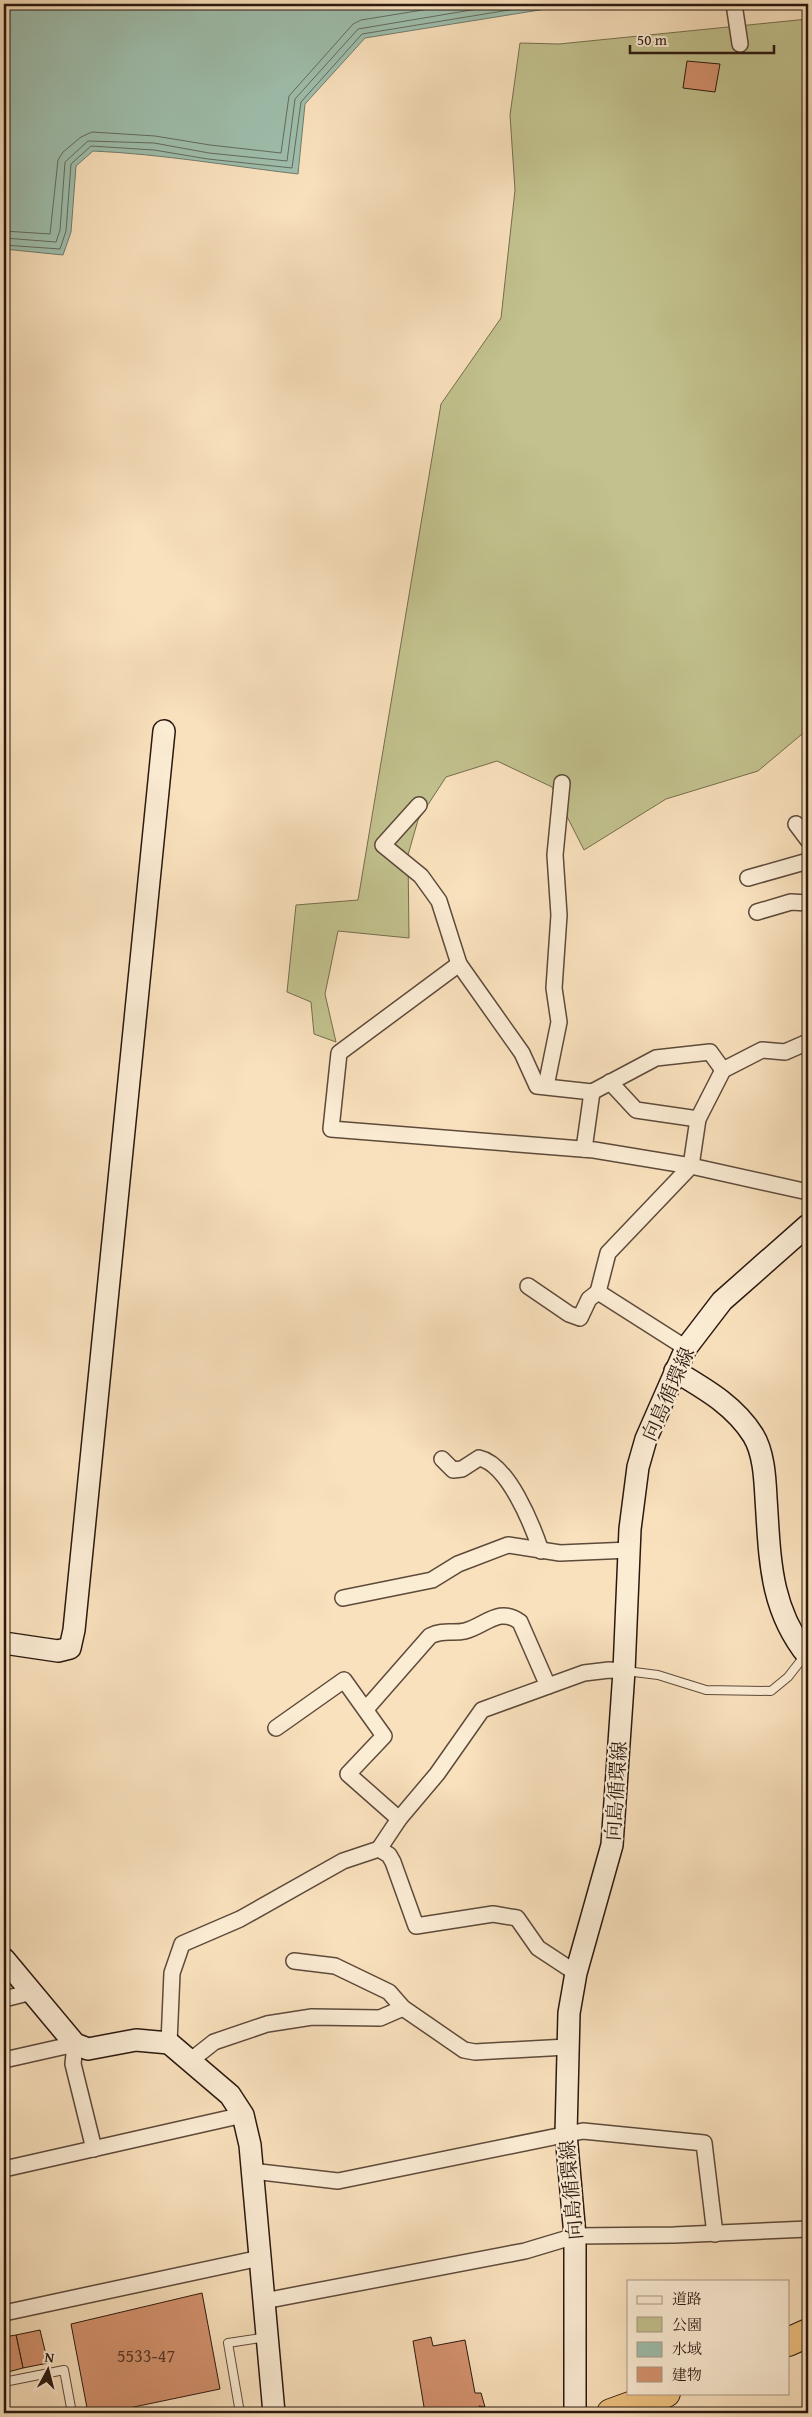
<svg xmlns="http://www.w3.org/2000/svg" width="812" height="2417" viewBox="0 0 812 2417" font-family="'Gentium Book Plus','Noto Serif JP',serif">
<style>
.green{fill:#c2c28e;stroke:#766d4f}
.water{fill:#9ebeac;stroke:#707c6e}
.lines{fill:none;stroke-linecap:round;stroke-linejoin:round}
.shore{stroke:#646b5e;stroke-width:1}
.building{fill:#d4926e;stroke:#2b1810}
.lane-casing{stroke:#5e4a3b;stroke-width:10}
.street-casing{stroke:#5e4a3b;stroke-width:18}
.secondary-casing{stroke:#2b1810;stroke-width:24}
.highway-casing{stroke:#2b1810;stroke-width:30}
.lane{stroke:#fbecd4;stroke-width:8}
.street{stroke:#fbecd4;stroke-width:15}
.secondary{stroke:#fbecd4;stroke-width:21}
.highway{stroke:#ecc07e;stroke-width:28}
.labels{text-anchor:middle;stroke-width:4.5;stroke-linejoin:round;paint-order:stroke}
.number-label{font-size:18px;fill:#553628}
.street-label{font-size:20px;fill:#2b1810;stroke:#fbecd4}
</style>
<rect width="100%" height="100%" fill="#f9e1bd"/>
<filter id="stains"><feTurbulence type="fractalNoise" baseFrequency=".004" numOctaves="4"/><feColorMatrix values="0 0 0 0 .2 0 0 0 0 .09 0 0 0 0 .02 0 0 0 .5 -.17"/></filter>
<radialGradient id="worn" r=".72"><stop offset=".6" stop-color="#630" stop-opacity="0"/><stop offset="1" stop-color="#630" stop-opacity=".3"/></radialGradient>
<path class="green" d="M 808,19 L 808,729 L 758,771 L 666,799 L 584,850 L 552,787 L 497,761 L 446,777 L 418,820 L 408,855 L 409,938 L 338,931 L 325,994 L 336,1042 L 314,1034 L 311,1002 L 287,992 L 296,905 L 358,900 L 441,404 L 501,318 L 515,190 L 510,115 L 520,43 L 559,44 Z"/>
<path class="water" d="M 4,4 L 577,4 L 365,38 L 305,104 L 298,174 C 230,166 162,154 93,151 L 76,166 L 71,232 L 63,255 L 4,249 Z"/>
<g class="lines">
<g class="shore">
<path d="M 4,231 L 50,234 L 58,160 L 63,152 L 81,137 L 92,132 L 155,136 L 210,145 L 281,153 L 289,96 L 353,24 L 361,20 L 460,4"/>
<path d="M 4,238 L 56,242 L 60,230 L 65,162 L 88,141 L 154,143 L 209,153 L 287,161 L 295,99 L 358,29 L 507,4"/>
<path d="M 4,245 L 60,249 L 66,231 L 71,164 L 91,146 L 154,150 L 208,159 L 292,168 L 301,102 L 362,34 L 546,4"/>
</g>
</g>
<g class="building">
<path d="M 687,61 L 720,64 L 715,92 L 683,88 Z"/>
<path d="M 202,2293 L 220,2389 L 105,2413 L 88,2413 L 71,2324 Z"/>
<path d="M 40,2330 L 48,2363 L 23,2368 L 16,2335 Z"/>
<path d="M 16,2335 L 23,2368 L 4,2373 L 4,2337 Z"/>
<path d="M 431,2337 L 433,2346 L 465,2340 L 475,2393 L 481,2393 L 485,2407 L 479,2406 L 480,2413 L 425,2413 L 413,2341 Z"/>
</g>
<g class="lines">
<g class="lane-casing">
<g id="lane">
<path d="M 626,1671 L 658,1675 L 706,1690 L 771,1691 L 788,1677 L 806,1654"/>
<path d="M 4,2382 L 64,2370 L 72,2413"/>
<path d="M 240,2413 L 228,2343 L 267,2337"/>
</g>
</g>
<g class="street-casing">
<g id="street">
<path d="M 734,4 L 740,44"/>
<path d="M 419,805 L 383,845 L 421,876 L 439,901 L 459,964 L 522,1053 L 537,1086 L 592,1092 L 584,1149"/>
<path d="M 796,824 L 808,840"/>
<path d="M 748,878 L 808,861"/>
<path d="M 757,912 L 791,902 L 808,903"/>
<path d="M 459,964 L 339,1053 L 331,1129 L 594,1150 L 691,1166 L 808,1192"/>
<path d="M 610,1082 L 636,1110 L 698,1119"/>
<path d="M 546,1086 L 559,1022 L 554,988 L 559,915 L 555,855 L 562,783"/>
<path d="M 592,1092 L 656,1058 L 710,1052 L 723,1070"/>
<path d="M 528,1286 L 569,1314 L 580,1318 L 589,1299 L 598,1292"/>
<path d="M 686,1348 L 598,1292 L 608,1253 L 691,1166 L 698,1119 L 723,1070 L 762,1050 L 785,1052 L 808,1042"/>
<path d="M 442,1459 L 453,1470 L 462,1469 L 479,1458 C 508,1464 532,1524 541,1551"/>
<path d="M 343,1598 L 432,1580 L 458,1564 L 508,1545 L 560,1553 L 630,1550"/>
<path d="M 366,1709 L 430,1636 C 444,1629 452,1634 465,1631 C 485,1626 499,1606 520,1622 L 548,1686"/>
<path d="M 276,1728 L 344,1680 L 384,1736 L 348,1774 L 399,1819"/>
<path d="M 379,1849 L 399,1819 L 437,1774 L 482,1710 L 584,1673 L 609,1670 L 624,1671"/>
<path d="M 294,1961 L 335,1966 L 389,1992 L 403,2008 L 464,2050 L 475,2052 L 567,2047"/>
<path d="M 4,1999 L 32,1992"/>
<path d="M 169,2043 L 172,1973 L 182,1944 L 240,1919 L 343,1861 L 379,1849 L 389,1855 L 393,1862 L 416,1926 L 493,1914 L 517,1918 L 538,1948 L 576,1973"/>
<path d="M 4,2060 L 75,2044 L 73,2064 L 94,2149"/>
<path d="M 190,2061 L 214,2042 L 267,2024 L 312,2017 L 380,2018 L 403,2008"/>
<path d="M 4,2169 L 243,2115"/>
<path d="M 252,2171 L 338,2181 L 583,2131 L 704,2143 L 715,2234"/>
<path d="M 264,2301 L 525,2251 L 575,2236 L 674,2235 L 808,2229"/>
<path d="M 4,2313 L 260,2258"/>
</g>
</g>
<g class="secondary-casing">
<g id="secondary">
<path d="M 675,1371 C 705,1389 734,1405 753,1435 C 764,1453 765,1479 766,1498 C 770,1557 769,1608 808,1656"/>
<path d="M 4,1643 L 58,1651 L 70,1648 L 74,1630 L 164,731"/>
<path d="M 4,1959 L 75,2044 L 88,2049 L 136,2040 L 169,2043 L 230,2095 L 243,2115 L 250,2145 L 274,2413"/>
<path d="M 575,2413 L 575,2236 L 566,2134 L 569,2013 L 576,1973 L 612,1845 L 624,1671 L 630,1529 L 638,1467 L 646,1439 L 686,1348 L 722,1301 L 808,1225"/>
</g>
</g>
<g class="highway-casing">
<g id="highway">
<path d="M 788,2342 L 808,2333"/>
<path d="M 611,2413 L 666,2393"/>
</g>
</g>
<use href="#lane" class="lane"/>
<use href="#street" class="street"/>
<use href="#secondary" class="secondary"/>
<use href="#highway" class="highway"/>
</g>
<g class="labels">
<g class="number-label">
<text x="146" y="2362">5533-47</text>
</g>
<g class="street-label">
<text transform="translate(668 1394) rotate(-66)" y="7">向島循環線</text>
<text transform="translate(616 1791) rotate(-86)" y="7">向島循環線</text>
<text transform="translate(571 2190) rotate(-95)" y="7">向島循環線</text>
</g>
</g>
<rect width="812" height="2417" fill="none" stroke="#f9e1bd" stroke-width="20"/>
<rect x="5" y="5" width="802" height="2407" fill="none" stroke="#2b1810" stroke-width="2.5"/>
<rect x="10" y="10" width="792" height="2397" fill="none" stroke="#2b1810"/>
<rect x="627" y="2280" width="162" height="115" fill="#fbecd4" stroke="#a89786"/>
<rect x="637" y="2296" width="25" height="8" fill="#fbecd4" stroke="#a89786"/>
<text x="672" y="2304" font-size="15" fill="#2b1810">道路</text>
<rect x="637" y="2317" width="25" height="15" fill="#c2c28e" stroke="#a89786"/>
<text x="672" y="2330" font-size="15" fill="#2b1810">公園</text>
<rect x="637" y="2342" width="25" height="15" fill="#9ebeac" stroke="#a89786"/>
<text x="672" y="2354" font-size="15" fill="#2b1810">水域</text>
<rect x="637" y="2367" width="25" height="15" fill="#d4926e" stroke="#a89786"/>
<text x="672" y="2380" font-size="15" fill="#2b1810">建物</text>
<g transform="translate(48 2370) rotate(7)" stroke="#fbecd4" stroke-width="4" paint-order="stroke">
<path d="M0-4L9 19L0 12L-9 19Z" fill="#2b1810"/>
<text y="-8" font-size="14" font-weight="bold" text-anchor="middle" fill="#2b1810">N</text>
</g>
<path d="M630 45v8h144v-8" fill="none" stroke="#2b1810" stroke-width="2.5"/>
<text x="637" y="45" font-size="15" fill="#2b1810" stroke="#fbecd4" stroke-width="4" paint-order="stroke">50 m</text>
<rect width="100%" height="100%" filter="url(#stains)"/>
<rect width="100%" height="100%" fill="url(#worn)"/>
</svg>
